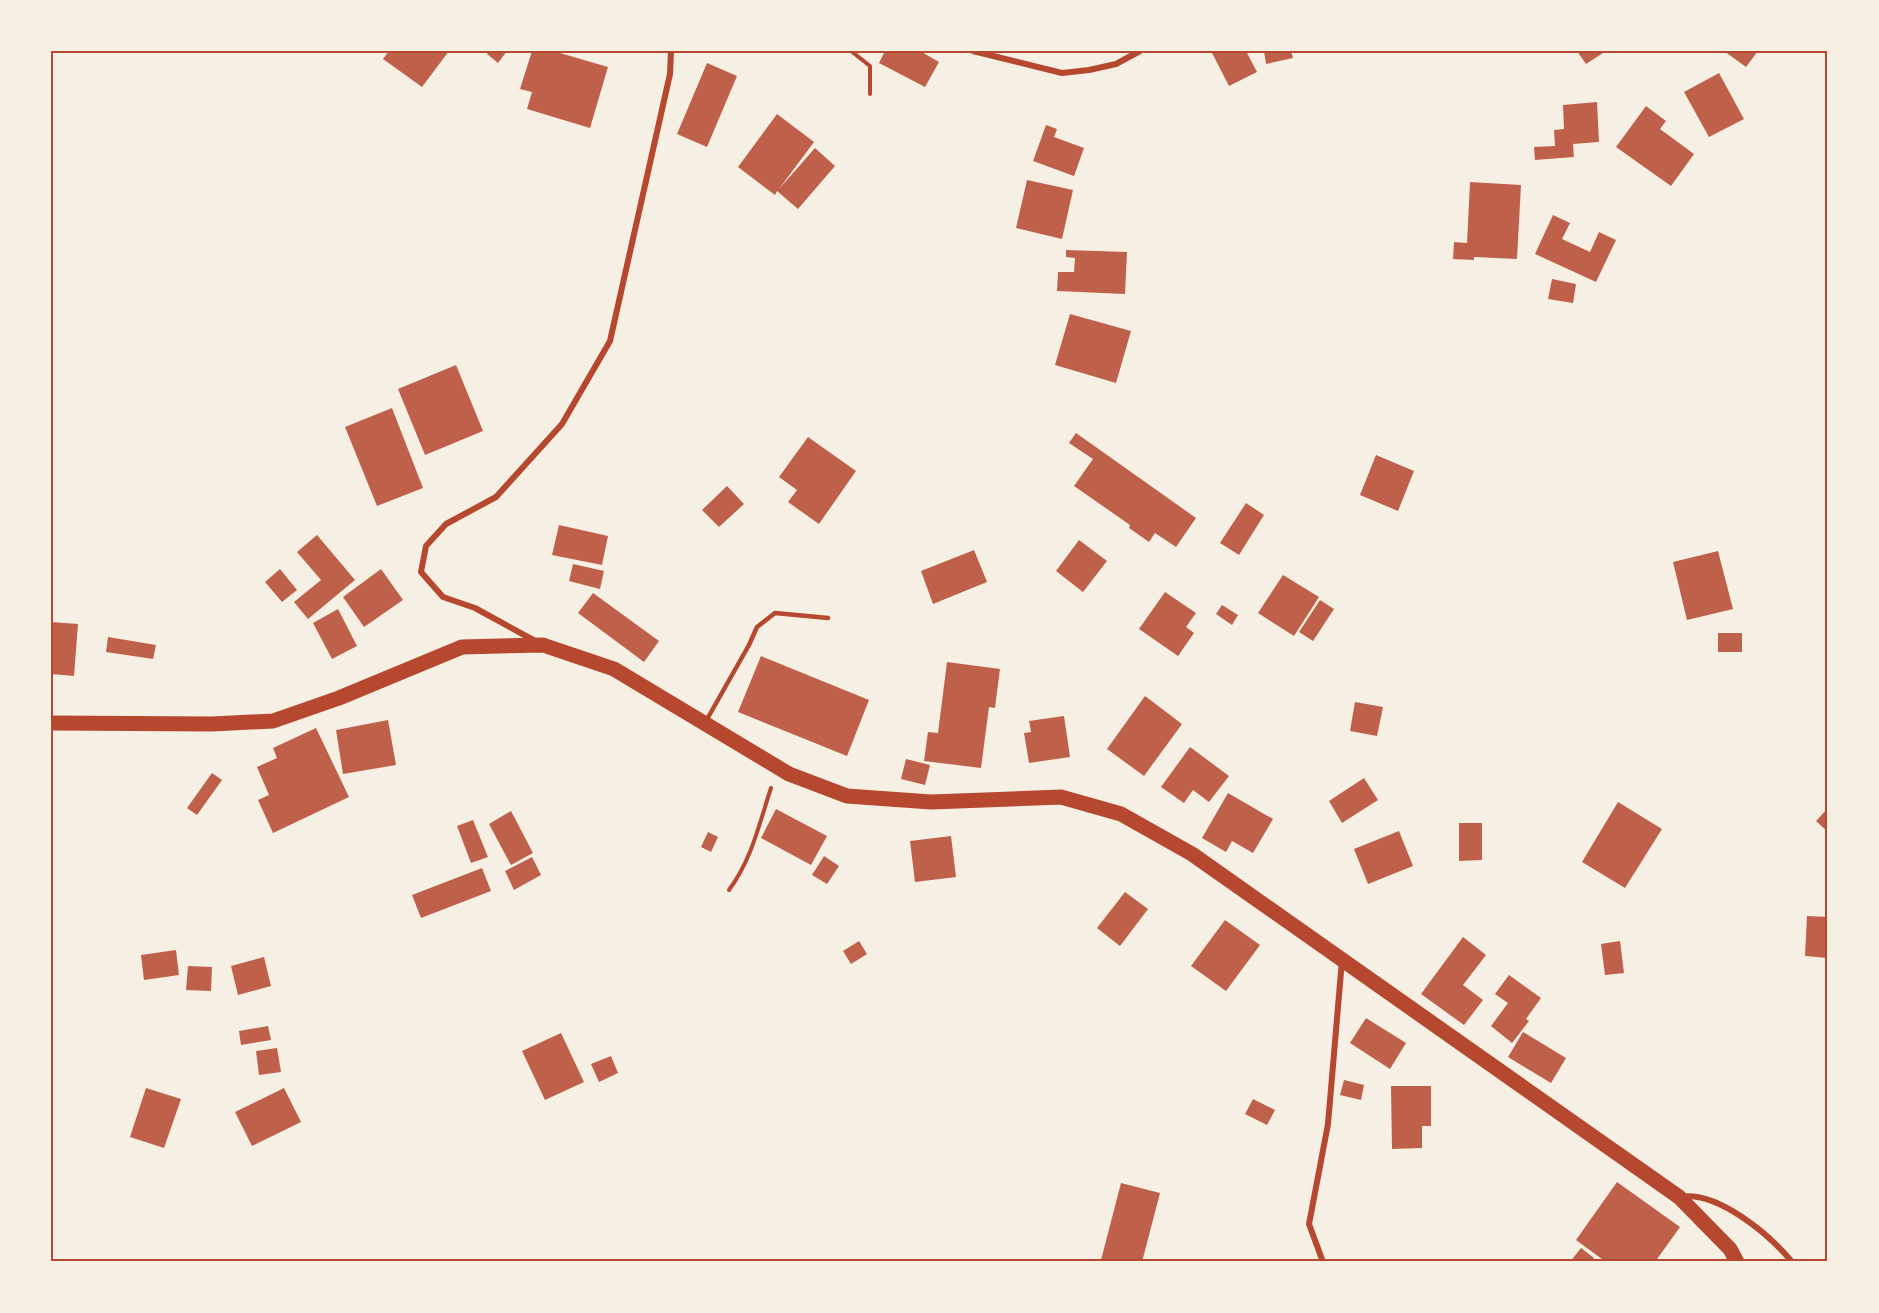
<svg xmlns="http://www.w3.org/2000/svg" width="1879" height="1313" viewBox="0 0 1879 1313" font-family="'PT Serif',serif">
<style>
.building{fill:#bf614a}
.lines{fill:none;stroke-linecap:round;stroke-linejoin:round}
.path{stroke:#b5482f;stroke-width:4}
.service{stroke:#b5482f;stroke-width:4.5}
.minor{stroke:#b5482f;stroke-width:6}
.primary{stroke:#b5482f;stroke-width:15}
.neatline{fill:none;stroke:#b5482f;stroke-width:2}
</style>
<rect width="100%" height="100%" fill="#f6efe4"/>
<g class="building">
<path d="M 389,51 L 449,51 L 422,87 L 383,59 Z"/>
<path d="M 489,51 L 507,51 L 498,63 L 487,54 Z"/>
<path d="M 532,51 L 553,51 L 608,67 L 590,128 L 527,109 L 532,92 L 520,89 Z"/>
<path d="M 885,51 L 920,51 L 939,62 L 925,87 L 879,63 Z"/>
<path d="M 1211,51 L 1246,51 L 1257,72 L 1229,86 Z"/>
<path d="M 1264,51 L 1291,51 L 1293,58 L 1266,64 Z"/>
<path d="M 1577,51 L 1606,51 L 1586,64 Z"/>
<path d="M 1724,51 L 1758,51 L 1746,67 Z"/>
<path d="M 707,63 L 737,76 L 707,147 L 677,134 Z"/>
<path d="M 1719,73 L 1744,119 L 1709,137 L 1684,92 Z"/>
<path d="M 1597,102 L 1599,142 L 1573,144 L 1574,157 L 1535,160 L 1534,147 L 1555,146 L 1554,130 L 1564,129 L 1563,105 Z"/>
<path d="M 1646,106 L 1666,121 L 1660,129 L 1694,154 L 1671,186 L 1616,147 Z"/>
<path d="M 777,114 L 814,142 L 779,189 L 815,148 L 835,166 L 798,209 L 777,191 L 775,195 L 738,167 Z"/>
<path d="M 1046,125 L 1057,129 L 1054,137 L 1084,148 L 1074,176 L 1033,161 Z"/>
<path d="M 1027,180 L 1073,190 L 1062,239 L 1016,228 Z"/>
<path d="M 1470,182 L 1521,185 L 1517,259 L 1474,257 L 1474,260 L 1453,259 L 1454,242 L 1467,243 Z"/>
<path d="M 1553,215 L 1570,223 L 1562,239 L 1590,252 L 1599,232 L 1616,240 L 1596,282 L 1535,254 Z"/>
<path d="M 1066,250 L 1127,252 L 1125,294 L 1057,291 L 1058,272 L 1074,272 L 1075,258 L 1066,257 Z"/>
<path d="M 1552,279 L 1576,284 L 1573,303 L 1548,299 Z"/>
<path d="M 1070,314 L 1131,331 L 1116,383 L 1055,365 Z"/>
<path d="M 456,365 L 483,431 L 425,455 L 398,389 Z"/>
<path d="M 392,408 L 423,488 L 377,506 L 345,427 Z"/>
<path d="M 1076,433 L 1196,518 L 1176,547 L 1155,533 L 1149,542 L 1129,528 L 1130,525 L 1074,486 L 1093,459 L 1069,443 Z"/>
<path d="M 808,437 L 856,471 L 819,524 L 788,502 L 797,490 L 779,477 Z"/>
<path d="M 1376,455 L 1414,471 L 1398,511 L 1360,495 Z"/>
<path d="M 727,486 L 744,504 L 719,527 L 702,510 Z"/>
<path d="M 1246,503 L 1264,515 L 1239,555 L 1220,543 Z"/>
<path d="M 559,525 L 608,536 L 602,565 L 552,555 Z"/>
<path d="M 317,535 L 355,580 L 308,619 L 294,602 L 321,580 L 297,552 Z"/>
<path d="M 1079,540 L 1107,561 L 1083,592 L 1056,571 Z"/>
<path d="M 974,550 L 987,582 L 933,604 L 921,571 Z"/>
<path d="M 1718,551 L 1733,609 L 1687,620 L 1673,562 Z"/>
<path d="M 573,564 L 604,571 L 600,589 L 569,581 Z"/>
<path d="M 280,569 L 297,590 L 282,602 L 265,582 Z"/>
<path d="M 381,569 L 403,600 L 364,627 L 343,597 Z"/>
<path d="M 1283,575 L 1319,597 L 1294,636 L 1258,613 Z"/>
<path d="M 1165,592 L 1196,613 L 1186,627 L 1194,633 L 1178,656 L 1139,629 Z"/>
<path d="M 593,593 L 659,641 L 644,662 L 578,613 Z"/>
<path d="M 1320,600 L 1334,609 L 1313,641 L 1299,632 Z"/>
<path d="M 1222,605 L 1238,615 L 1232,625 L 1216,614 Z"/>
<path d="M 338,609 L 357,646 L 332,659 L 313,623 Z"/>
<path d="M 51,622 L 78,624 L 74,676 L 51,674 Z"/>
<rect x="1718" y="633" width="24" height="19"/>
<path d="M 108,637 L 156,645 L 153,659 L 106,652 Z"/>
<path d="M 761,656 L 869,700 L 847,756 L 738,712 Z"/>
<path d="M 947,662 L 1000,669 L 995,708 L 989,707 L 981,768 L 924,761 L 928,732 L 938,733 Z"/>
<path d="M 1145,696 L 1182,724 L 1144,776 L 1107,749 Z"/>
<path d="M 1355,702 L 1383,707 L 1377,736 L 1350,731 Z"/>
<path d="M 1064,716 L 1070,757 L 1029,763 L 1024,733 L 1031,732 L 1029,721 Z"/>
<path d="M 388,720 L 396,765 L 343,774 L 336,730 Z"/>
<path d="M 316,728 L 349,797 L 273,833 L 258,800 L 269,795 L 257,767 L 277,758 L 273,748 Z"/>
<path d="M 1190,747 L 1229,776 L 1209,802 L 1193,790 L 1184,803 L 1161,787 Z"/>
<path d="M 906,759 L 930,765 L 925,785 L 901,779 Z"/>
<path d="M 212,773 L 222,780 L 197,815 L 187,808 Z"/>
<path d="M 1364,778 L 1378,800 L 1342,823 L 1329,801 Z"/>
<path d="M 1228,793 L 1273,819 L 1253,853 L 1232,841 L 1226,852 L 1202,838 Z"/>
<path d="M 1618,802 L 1662,829 L 1625,888 L 1582,862 Z"/>
<path d="M 1828,808 L 1828,832 L 1816,821 Z"/>
<path d="M 776,809 L 827,836 L 811,865 L 761,838 Z"/>
<path d="M 511,811 L 533,853 L 511,865 L 489,824 Z"/>
<path d="M 473,820 L 488,857 L 471,863 L 457,826 Z"/>
<path d="M 1459,823 L 1482,823 L 1482,860 L 1459,861 Z"/>
<path d="M 1399,831 L 1413,866 L 1368,884 L 1354,849 Z"/>
<path d="M 708,832 L 718,837 L 711,852 L 701,847 Z"/>
<path d="M 951,836 L 956,877 L 915,882 L 910,841 Z"/>
<path d="M 824,856 L 839,866 L 827,884 L 812,875 Z"/>
<path d="M 532,857 L 541,875 L 514,890 L 505,871 Z"/>
<path d="M 482,868 L 491,891 L 421,918 L 412,895 Z"/>
<path d="M 1125,892 L 1148,909 L 1120,946 L 1097,928 Z"/>
<path d="M 1807,916 L 1828,917 L 1828,958 L 1805,956 Z"/>
<path d="M 1225,920 L 1260,945 L 1226,991 L 1191,966 Z"/>
<path d="M 1463,937 L 1486,955 L 1463,985 L 1483,1000 L 1464,1025 L 1421,994 Z"/>
<path d="M 859,941 L 867,954 L 851,964 L 843,951 Z"/>
<path d="M 1620,941 L 1624,973 L 1605,975 L 1601,944 Z"/>
<path d="M 176,950 L 179,975 L 144,980 L 141,955 Z"/>
<path d="M 264,957 L 271,986 L 238,995 L 231,966 Z"/>
<path d="M 188,966 L 212,967 L 211,991 L 186,990 Z"/>
<path d="M 1509,975 L 1541,998 L 1526,1019 L 1529,1021 L 1512,1043 L 1491,1026 L 1508,1003 L 1495,994 Z"/>
<path d="M 1366,1018 L 1406,1043 L 1390,1069 L 1350,1043 Z"/>
<path d="M 268,1026 L 271,1040 L 241,1045 L 239,1031 Z"/>
<path d="M 1523,1032 L 1566,1058 L 1551,1083 L 1508,1057 Z"/>
<path d="M 561,1033 L 584,1082 L 545,1100 L 522,1051 Z"/>
<path d="M 277,1048 L 281,1072 L 259,1075 L 256,1051 Z"/>
<path d="M 611,1056 L 618,1073 L 599,1082 L 591,1064 Z"/>
<path d="M 1344,1080 L 1364,1085 L 1361,1100 L 1340,1095 Z"/>
<path d="M 1391,1086 L 1431,1086 L 1431,1126 L 1422,1126 L 1422,1148 L 1392,1149 Z"/>
<path d="M 146,1088 L 181,1099 L 164,1148 L 130,1137 Z"/>
<path d="M 284,1088 L 301,1122 L 252,1146 L 235,1112 Z"/>
<path d="M 1253,1099 L 1275,1110 L 1267,1125 L 1245,1114 Z"/>
<path d="M 1617,1182 L 1680,1227 L 1655,1262 L 1606,1262 L 1576,1240 Z"/>
<path d="M 1121,1183 L 1160,1193 L 1142,1262 L 1109,1262 L 1101,1260 Z"/>
<path d="M 1581,1248 L 1594,1258 L 1591,1262 L 1570,1262 Z"/>
</g>
<g class="lines">
<g class="path">
<path d="M 851,51 L 870,66 L 870,94"/>
<path d="M 729,890 C 752,859 759,824 771,788"/>
</g>
<path class="service" d="M 706,721 L 749,645 L 757,627 L 775,613 L 828,618"/>
<g class="minor">
<path d="M 973,51 L 1062,73 L 1089,70 L 1116,64 L 1140,51"/>
<path d="M 537,642 L 475,608 L 443,597 L 421,572 L 426,546 L 446,524 L 496,497 L 562,424 L 610,341 L 670,74 L 671,51"/>
<path d="M 1680,1197 C 1717,1190 1770,1235 1792,1262"/>
<path d="M 1323,1262 L 1309,1224 L 1328,1124 L 1342,960"/>
</g>
<path class="primary" d="M 51,723 L 212,724 L 273,721 L 339,698 L 462,647 L 543,645 L 614,669 L 789,774 L 847,796 L 931,802 L 1061,797 L 1121,814 L 1192,854 L 1679,1197 L 1730,1249 L 1737,1262"/>
</g>
<rect width="1879" height="1313" fill="none" stroke="#f6efe4" stroke-width="105"/>
<rect x="52" y="52" width="1774" height="1208" class="neatline"/>
</svg>
